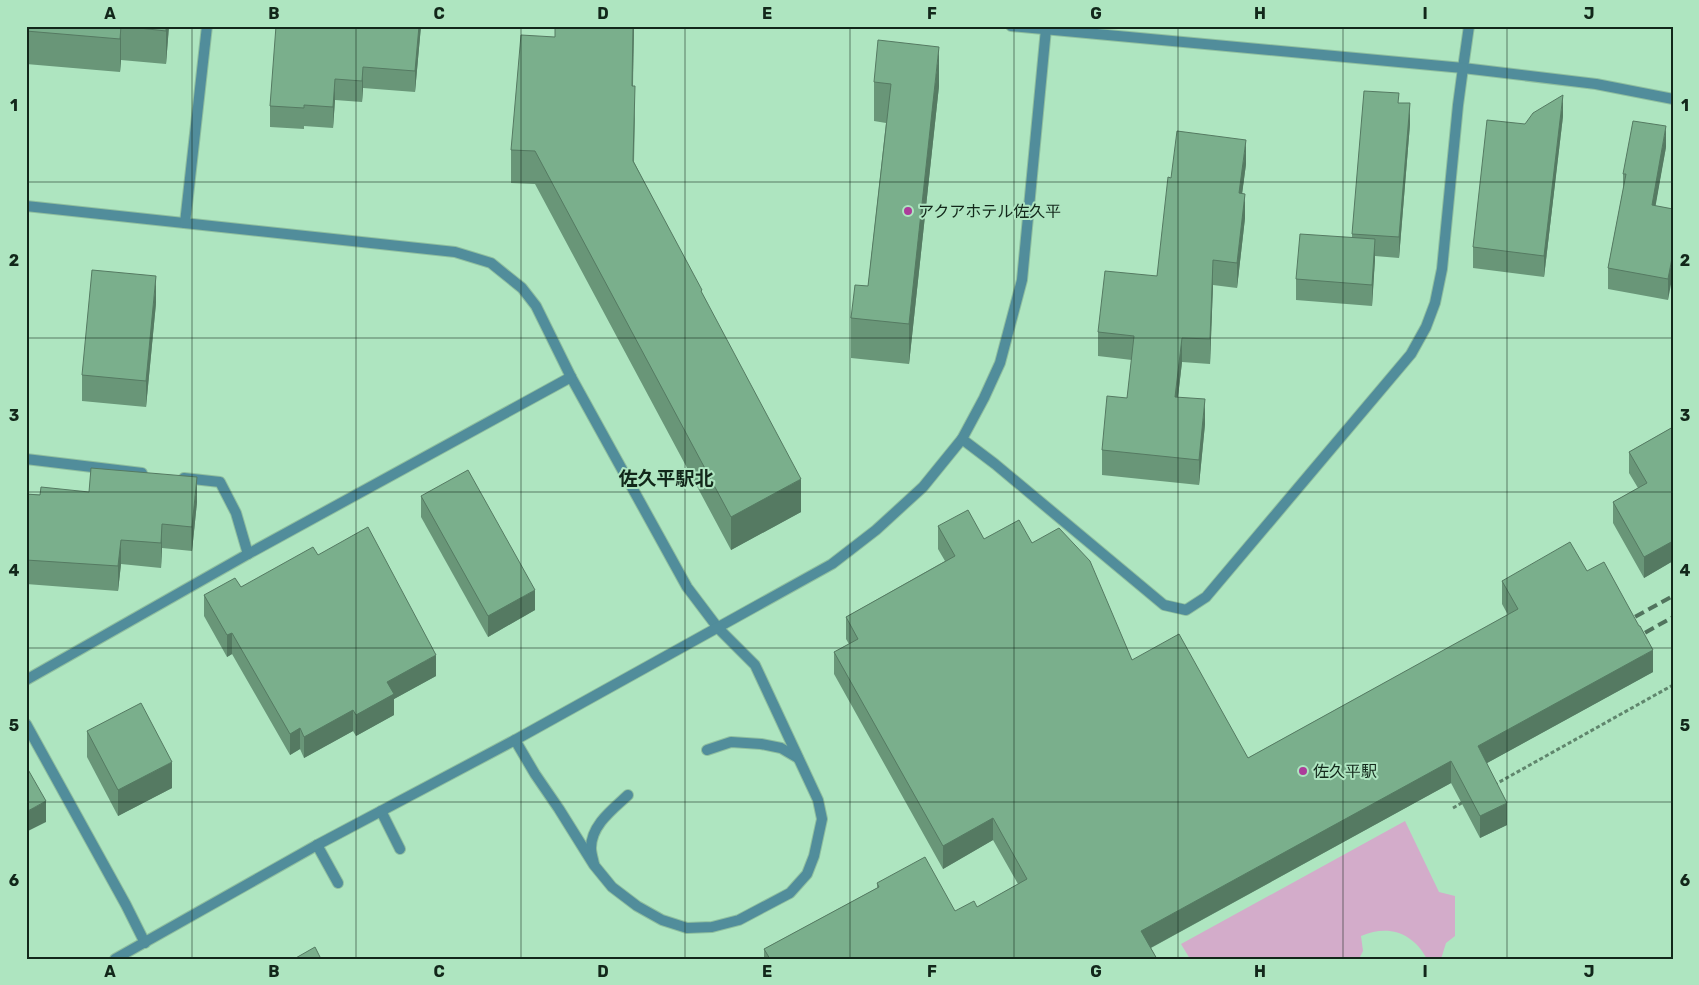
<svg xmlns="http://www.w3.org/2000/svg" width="1699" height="985" viewBox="0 0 1699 985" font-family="Rubik,'Noto Sans JP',sans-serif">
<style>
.green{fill:#d3acca}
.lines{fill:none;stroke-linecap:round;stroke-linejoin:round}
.service-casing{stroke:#8fbf9f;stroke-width:12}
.minor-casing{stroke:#8fbf9f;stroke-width:12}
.tertiary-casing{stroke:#8fbf9f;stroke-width:12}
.path{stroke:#60866d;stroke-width:3;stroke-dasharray:4 2.5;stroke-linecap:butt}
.service{stroke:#518d9b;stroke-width:10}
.minor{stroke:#518d9b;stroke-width:10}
.tertiary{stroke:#518d9b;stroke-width:10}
.rail{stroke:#51735d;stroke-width:4;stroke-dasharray:10 5;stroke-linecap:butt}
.wall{fill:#699678}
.shaded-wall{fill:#557a62}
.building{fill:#7aaf8c;stroke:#557a62}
.grid{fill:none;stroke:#12271a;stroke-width:1;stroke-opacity:0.55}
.poi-dot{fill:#ac3d9a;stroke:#aee5c0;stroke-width:2}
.labels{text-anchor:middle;stroke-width:4;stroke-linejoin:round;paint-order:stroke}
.poi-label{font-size:16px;fill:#12271a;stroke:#aee5c0;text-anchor:start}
.quarter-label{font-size:19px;font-weight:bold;fill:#12271a;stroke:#aee5c0}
.neatline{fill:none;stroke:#12271a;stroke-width:2}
.grid-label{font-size:16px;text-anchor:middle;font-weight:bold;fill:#12271a}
</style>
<rect width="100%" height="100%" fill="#aee5c0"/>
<path class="green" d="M 1405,821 L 1439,892 L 1455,896 L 1455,936 L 1446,943 L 1441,959 L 1427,959 C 1413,933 1389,924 1361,936 L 1363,951 L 1359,959 L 1190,959 L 1181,944 Z"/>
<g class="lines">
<g class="service-casing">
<g id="service">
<path d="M 707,750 L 731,742 L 761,744 L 781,748 L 798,758"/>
<path d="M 381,811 L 400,849"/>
<path d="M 317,845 L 338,883"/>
<path d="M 594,864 C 593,859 591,853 591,848 C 591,825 613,809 628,795"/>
</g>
</g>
<g class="minor-casing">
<g id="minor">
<path d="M 1463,68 L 1469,26"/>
<path d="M 26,459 L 142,473"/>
<path d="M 184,478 L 220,482 L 236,513 L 248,554"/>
</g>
</g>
<g class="tertiary-casing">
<g id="tertiary">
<path d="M 1011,26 L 1463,68 L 1596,84 L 1673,99"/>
<path d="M 26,206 L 455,252 L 491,263 L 522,288 L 536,306 L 571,377 L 687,587 L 718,628 L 755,665 L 818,800 L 822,819 L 814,856 L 807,874 L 790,893 L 739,920 L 712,927 L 687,928 L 662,920 L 637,906 L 612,887 L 594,865 L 559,809 L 535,774 L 515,740"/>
<path d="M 185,223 L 207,26"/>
<path d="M 962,439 L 995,464 L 1164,605 L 1186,610 L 1206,597 L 1411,354 L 1426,327 L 1435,303 L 1442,269 L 1458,105 L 1463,68"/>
<path d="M 26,680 L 248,554 L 571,377"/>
<path d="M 26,724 L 126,905 L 145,943"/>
<path d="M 115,959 L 317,845 L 515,740 L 832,564 L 876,530 L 923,487 L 962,439 L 984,398 L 1000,363 L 1022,280 L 1046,29"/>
</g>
</g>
<g class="path">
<path d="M 1494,785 L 1673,685"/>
<path d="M 1453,808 L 1465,801"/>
</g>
<use href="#service" class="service"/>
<use href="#minor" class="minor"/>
<use href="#tertiary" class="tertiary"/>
<g class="rail">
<path d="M 1622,624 L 1673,596"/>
<path d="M 1632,640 L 1673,617"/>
</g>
</g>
<g class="wall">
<path d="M 26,26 L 169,26 L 166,64 L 121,60 L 120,72 L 26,64 Z"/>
<path d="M 421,26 L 415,92 L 363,88 L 362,102 L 335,100 L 333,128 L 304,126 L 304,129 L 270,127 L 270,106 Z"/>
<path d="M 634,26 L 633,86 L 635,119 L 634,162 L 702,293 L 801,512 L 731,550 L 535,184 L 511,183 L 511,150 L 555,37 Z"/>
<path d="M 874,82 L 939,86 L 909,364 L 851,358 L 851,318 L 868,286 L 886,123 L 874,121 Z"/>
<path d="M 1399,103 L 1410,124 L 1399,258 L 1375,256 L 1372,306 L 1296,300 L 1296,279 L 1352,237 L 1352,234 Z"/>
<path d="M 1563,116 L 1544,277 L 1473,268 L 1473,247 L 1525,124 Z"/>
<path d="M 1666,147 L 1655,206 L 1673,209 L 1668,300 L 1608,289 L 1608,268 L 1623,190 L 1623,174 Z"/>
<path d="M 1246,164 L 1242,193 L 1245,218 L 1237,288 L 1213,285 L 1210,364 L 1182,362 L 1178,397 L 1205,424 L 1199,485 L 1102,475 L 1102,450 L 1127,398 L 1132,360 L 1098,356 L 1098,332 L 1157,276 L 1171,178 Z"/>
<path d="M 156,303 L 146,407 L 82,401 L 82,375 Z"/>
<path d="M 1673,427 L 1673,561 L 1644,578 L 1613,523 L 1613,502 L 1638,488 L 1629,473 L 1629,452 Z"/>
<path d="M 26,494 L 197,502 L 192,551 L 162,548 L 161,568 L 121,564 L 118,591 L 26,584 Z"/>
<path d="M 421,496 L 535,610 L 488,637 L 421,517 Z"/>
<path d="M 938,526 L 984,539 L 1032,543 L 1132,660 L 1248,758 L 1508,615 L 1502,604 L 1502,581 L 1587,571 L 1653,672 L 1487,763 L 1507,825 L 1480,838 L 1451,783 L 1151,948 L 1157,959 L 764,959 L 764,949 L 877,888 L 877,883 L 955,911 L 977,907 L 1018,884 L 993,840 L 943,869 L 834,674 L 834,652 L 849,644 L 846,639 L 846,617 L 945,561 L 938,549 Z"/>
<path d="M 318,555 L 436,676 L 394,699 L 394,715 L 356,736 L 353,731 L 304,758 L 300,749 L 290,755 L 232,654 L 227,657 L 204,616 L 204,595 L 241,587 Z"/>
<path d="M 87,731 L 172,788 L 118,816 L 87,757 Z"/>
</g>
<g class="shaded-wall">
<path d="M 121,26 L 121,60 L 120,72 L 120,39 Z"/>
<path d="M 166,26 L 169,26 L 166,64 Z"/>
<path d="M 419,26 L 421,26 L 415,92 L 415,71 Z"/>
<path d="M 633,26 L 634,26 L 632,119 Z"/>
<path d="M 939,47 L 939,86 L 909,364 L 909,324 Z"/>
<path d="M 363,67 L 363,88 L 362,102 L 362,81 Z"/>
<path d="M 335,79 L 335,100 L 333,128 L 333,107 Z"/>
<path d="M 1563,95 L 1563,116 L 1544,277 L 1544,256 Z"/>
<path d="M 1410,103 L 1410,124 L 1399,258 L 1399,237 Z"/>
<path d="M 1666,126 L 1666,147 L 1652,226 L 1652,205 Z"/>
<path d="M 1246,140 L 1246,164 L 1239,218 L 1239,193 Z"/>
<path d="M 1245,194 L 1245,218 L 1237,288 L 1237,263 Z"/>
<path d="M 1375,239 L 1375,260 L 1372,306 L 1372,285 Z"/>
<path d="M 1673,253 L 1673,274 L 1668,300 L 1668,279 Z"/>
<path d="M 1213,260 L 1213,285 L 1210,364 L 1210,339 Z"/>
<path d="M 156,276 L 156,303 L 146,407 L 146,381 Z"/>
<path d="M 1182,338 L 1182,362 L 1175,422 L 1175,397 Z"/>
<path d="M 1205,399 L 1205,424 L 1199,485 L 1199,460 Z"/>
<path d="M 197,477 L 197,502 L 192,551 L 192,527 Z"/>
<path d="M 801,479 L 801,512 L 731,550 L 731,517 Z"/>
<path d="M 162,524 L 162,548 L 161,568 L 161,543 Z"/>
<path d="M 121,540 L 121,564 L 118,591 L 118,566 Z"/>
<path d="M 1673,541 L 1673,561 L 1644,578 L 1644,557 Z"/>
<path d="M 535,590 L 535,610 L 488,637 L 488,616 Z"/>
<path d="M 232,633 L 232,654 L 227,657 L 227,635 Z"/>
<path d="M 1653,650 L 1653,672 L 1478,768 L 1478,746 Z"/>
<path d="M 436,655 L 436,676 L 394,699 L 394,715 L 356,736 L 356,715 L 387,682 Z"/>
<path d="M 353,710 L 353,731 L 304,758 L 304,737 Z"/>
<path d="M 300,728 L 300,749 L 290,755 L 290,734 Z"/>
<path d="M 1451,761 L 1451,783 L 1141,953 L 1141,931 Z"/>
<path d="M 172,762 L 172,788 L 118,816 L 118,790 Z"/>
<path d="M 46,801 L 46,822 L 26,832 L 26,812 Z"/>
<path d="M 1507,803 L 1507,825 L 1480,838 L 1480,816 Z"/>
<path d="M 993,818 L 993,840 L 943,869 L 943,846 Z"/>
</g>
<g class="building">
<path d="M 26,26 L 166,26 L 166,31 L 121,26 L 120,39 L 26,31 Z"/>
<path d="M 276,26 L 419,26 L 415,71 L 363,67 L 362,81 L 335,79 L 333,107 L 304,105 L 304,108 L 270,106 Z"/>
<path d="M 555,26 L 633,26 L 632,86 L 635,86 L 633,161 L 702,290 L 701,291 L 801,479 L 731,517 L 535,151 L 511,150 L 521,35 L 555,37 Z"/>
<path d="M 878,40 L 939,47 L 909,324 L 851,318 L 855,285 L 868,286 L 891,84 L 874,82 Z"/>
<path d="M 1364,91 L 1399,93 L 1398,103 L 1410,103 L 1399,237 L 1352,234 Z"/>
<path d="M 1563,95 L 1544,256 L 1473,247 L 1487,120 L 1525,124 L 1533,113 Z"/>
<path d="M 1633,121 L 1666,126 L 1652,205 L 1673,209 L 1673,253 L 1668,279 L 1608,268 L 1626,174 L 1623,174 Z"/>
<path d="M 1177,131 L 1246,140 L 1239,193 L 1245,194 L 1237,263 L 1213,260 L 1210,339 L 1182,338 L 1175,397 L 1205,399 L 1199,460 L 1102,450 L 1107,396 L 1127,398 L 1134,336 L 1098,332 L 1105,271 L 1157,276 L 1168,177 L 1171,178 Z"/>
<path d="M 1300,234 L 1375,239 L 1372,285 L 1296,279 Z"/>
<path d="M 92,270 L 156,276 L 146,381 L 82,375 Z"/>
<path d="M 1673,427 L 1673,541 L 1644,557 L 1613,502 L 1647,483 L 1629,452 Z"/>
<path d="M 91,468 L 197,477 L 192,527 L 162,524 L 161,543 L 121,540 L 118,566 L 26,560 L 26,494 L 40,495 L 41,487 L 89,492 Z"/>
<path d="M 468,470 L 535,590 L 488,616 L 421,496 Z"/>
<path d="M 968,510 L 984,539 L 1019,520 L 1032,543 L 1059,528 L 1090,561 L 1132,660 L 1179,634 L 1248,758 L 1518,609 L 1502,581 L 1570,542 L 1587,571 L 1604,562 L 1639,626 L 1640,626 L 1653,650 L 1478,746 L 1507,803 L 1480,816 L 1451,761 L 1141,931 L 1157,959 L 770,959 L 764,949 L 879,887 L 877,883 L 925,857 L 955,911 L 974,901 L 977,907 L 1027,879 L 993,818 L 943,846 L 834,652 L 858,639 L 846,617 L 955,556 L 938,526 Z"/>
<path d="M 368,527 L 436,655 L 387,682 L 394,694 L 356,715 L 353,710 L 304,737 L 300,728 L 290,734 L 232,633 L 227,635 L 204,595 L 235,578 L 241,587 L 313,547 L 318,555 Z"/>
<path d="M 141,703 L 172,762 L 118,790 L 87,731 Z"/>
<path d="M 26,766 L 46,801 L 26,812 Z"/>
<path d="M 315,947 L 321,959 L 294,959 Z"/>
</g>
<path class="grid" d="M 192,26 L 192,959M 356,26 L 356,959M 521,26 L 521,959M 685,26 L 685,959M 850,26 L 850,959M 1014,26 L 1014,959M 1178,26 L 1178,959M 1343,26 L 1343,959M 1507,26 L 1507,959M 26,182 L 1673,182M 26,338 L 1673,338M 26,492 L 1673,492M 26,648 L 1673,648M 26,802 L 1673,802"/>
<g class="poi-dot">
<circle cx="908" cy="211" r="5"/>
<circle cx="1303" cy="771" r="5"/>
</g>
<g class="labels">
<g class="poi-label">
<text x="918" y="217">アクアホテル佐久平</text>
<text x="1313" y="777">佐久平駅</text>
</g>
<g class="quarter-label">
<text x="666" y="485">佐久平駅北</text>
</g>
</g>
<rect width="1699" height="985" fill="none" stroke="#aee5c0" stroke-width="55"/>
<rect x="28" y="28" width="1644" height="930" class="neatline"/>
<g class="grid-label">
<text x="110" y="19">A</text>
<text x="274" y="19">B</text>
<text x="439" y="19">C</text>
<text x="603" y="19">D</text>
<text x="767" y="19">E</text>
<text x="932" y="19">F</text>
<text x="1096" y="19">G</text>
<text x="1260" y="19">H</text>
<text x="1425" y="19">I</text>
<text x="1589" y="19">J</text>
<text x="14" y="111">1</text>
<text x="1685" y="111">1</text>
<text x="14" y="266">2</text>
<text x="1685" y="266">2</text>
<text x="14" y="421">3</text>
<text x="1685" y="421">3</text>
<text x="14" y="576">4</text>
<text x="1685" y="576">4</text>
<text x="14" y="731">5</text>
<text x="1685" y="731">5</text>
<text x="14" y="886">6</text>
<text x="1685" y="886">6</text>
<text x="110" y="977">A</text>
<text x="274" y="977">B</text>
<text x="439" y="977">C</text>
<text x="603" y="977">D</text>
<text x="767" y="977">E</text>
<text x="932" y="977">F</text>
<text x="1096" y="977">G</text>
<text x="1260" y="977">H</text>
<text x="1425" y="977">I</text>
<text x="1589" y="977">J</text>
</g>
</svg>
